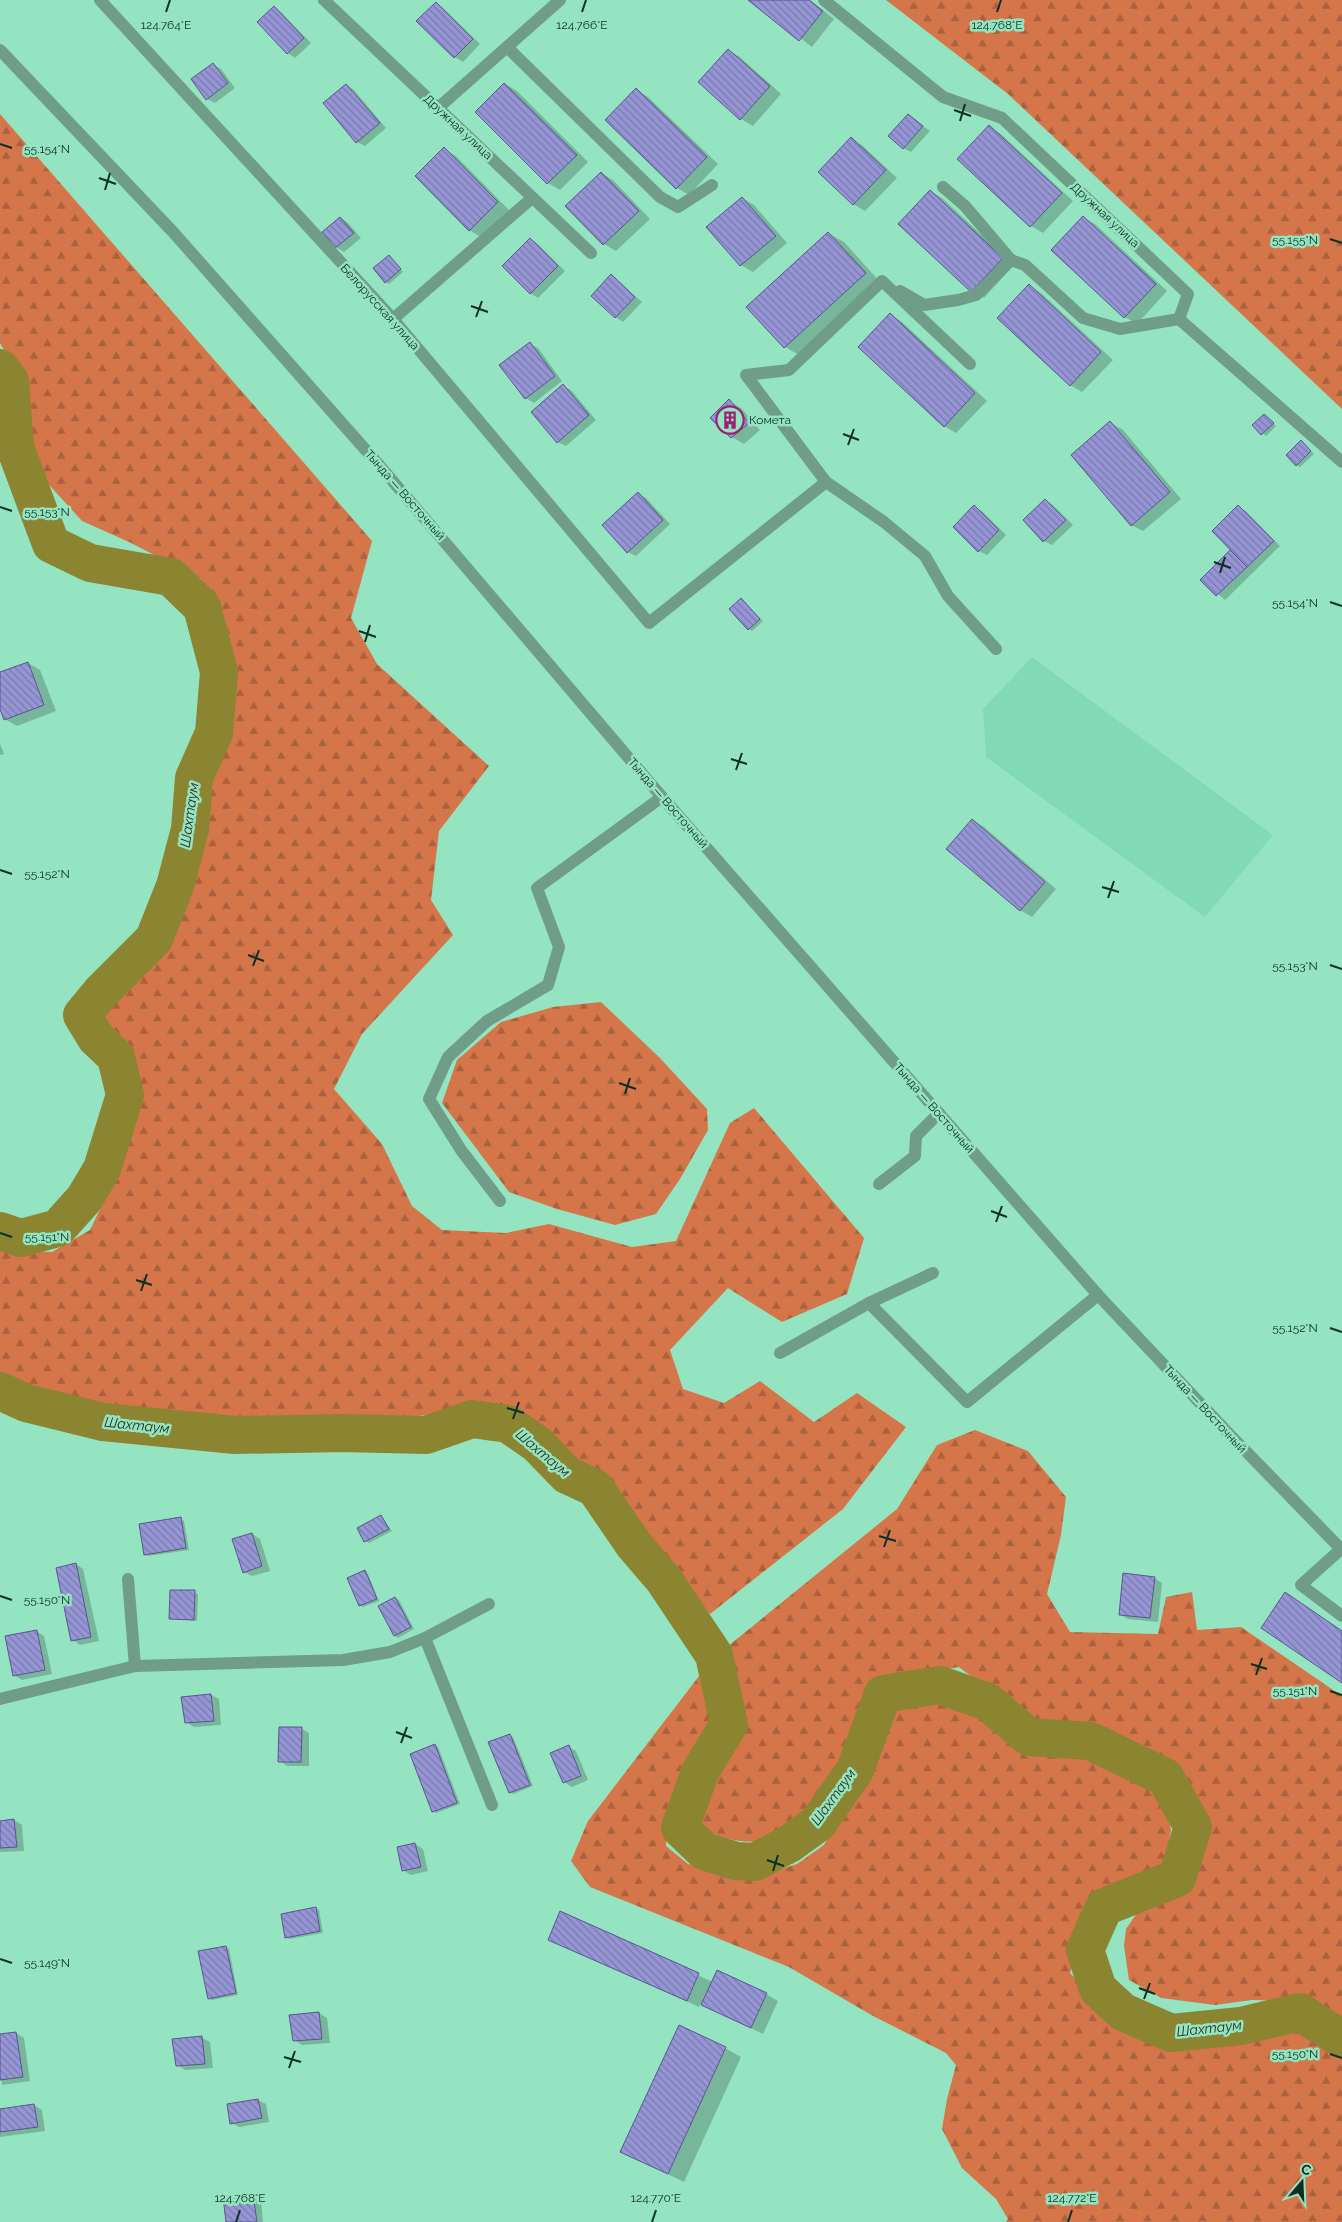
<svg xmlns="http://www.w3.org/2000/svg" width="1342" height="2222" viewBox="0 0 1342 2222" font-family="Raleway,sans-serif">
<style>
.built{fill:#82dab4}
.forest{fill:url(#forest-firs)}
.shadow{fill:#0003}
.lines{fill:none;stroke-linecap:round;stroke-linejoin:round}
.river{stroke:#8b8430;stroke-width:38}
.building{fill:url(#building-back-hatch);stroke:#58558f}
.minor{stroke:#6f9d88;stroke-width:12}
.ticks{fill:none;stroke:#0d2f22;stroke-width:2}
.labels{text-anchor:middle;stroke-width:5;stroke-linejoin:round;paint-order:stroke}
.street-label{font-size:12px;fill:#0d2f22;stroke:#95e4c1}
.poi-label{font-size:12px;fill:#0d2f22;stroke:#95e4c1;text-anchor:start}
.water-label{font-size:14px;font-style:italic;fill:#2d2c18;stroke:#95e4c1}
.ticks-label{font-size:12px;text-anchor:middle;fill:#0d2f22;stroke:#95e4c1;stroke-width:5;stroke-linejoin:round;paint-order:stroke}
</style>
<defs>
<pattern id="forest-firs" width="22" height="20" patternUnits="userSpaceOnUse" patternTransform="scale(1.25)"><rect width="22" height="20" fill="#d5764a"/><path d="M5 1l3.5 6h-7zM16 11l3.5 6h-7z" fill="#ab613d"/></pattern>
<pattern id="building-back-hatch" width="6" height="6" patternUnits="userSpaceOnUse" patternTransform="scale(1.25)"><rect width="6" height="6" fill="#9695d5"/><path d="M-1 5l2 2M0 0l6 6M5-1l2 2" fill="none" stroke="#797aac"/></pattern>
</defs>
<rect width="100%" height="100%" fill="#95e4c1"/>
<path class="built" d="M 1032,657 L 1273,835 L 1205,917 L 986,757 L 983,709 Z"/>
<g class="forest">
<path d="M 886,0 L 1342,0 L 1342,409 L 1008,94 Z"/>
<path d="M 0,114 L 372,541 L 351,618 L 377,664 L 489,766 L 439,831 L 431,900 L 453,935 L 362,1034 L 334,1089 L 382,1144 L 412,1206 L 442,1230 L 506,1233 L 549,1224 L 632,1247 L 676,1241 L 730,1123 L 754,1108 L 864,1238 L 847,1294 L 782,1322 L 728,1288 L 670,1350 L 683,1389 L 724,1403 L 760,1381 L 814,1422 L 857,1393 L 906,1427 L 843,1509 L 710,1614 L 661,1556 L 630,1511 L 600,1476 L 507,1414 L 468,1408 L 394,1420 L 304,1420 L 166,1414 L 54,1399 L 0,1376 L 0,1250 L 52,1252 L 90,1230 L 114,1180 L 135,1102 L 125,1046 L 101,1016 L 172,933 L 208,825 L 208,781 L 229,720 L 223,644 L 201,579 L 129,542 L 82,521 L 42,477 L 23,436 L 25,388 L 0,343 Z"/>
<path d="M 601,1002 L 660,1058 L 707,1109 L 708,1130 L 680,1179 L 656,1214 L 615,1225 L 557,1209 L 509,1192 L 442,1103 L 457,1060 L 501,1022 L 553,1007 Z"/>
<path d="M 975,1430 L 1028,1451 L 1066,1497 L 1061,1535 L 1047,1594 L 1070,1632 L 1158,1634 L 1166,1597 L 1192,1592 L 1197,1630 L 1241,1627 L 1342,1696 L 1342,2025 L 1302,2001 L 1252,2000 L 1215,2005 L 1161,1998 L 1129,1980 L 1124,1946 L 1126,1929 L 1143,1904 L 1172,1896 L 1191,1874 L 1196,1855 L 1199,1815 L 1182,1783 L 1146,1755 L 1093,1732 L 1055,1726 L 1024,1717 L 959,1667 C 935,1672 902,1670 881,1685 C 875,1690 864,1716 860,1725 C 845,1753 807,1825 778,1837 C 753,1847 723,1840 701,1828 L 700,1805 L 705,1780 L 740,1721 L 727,1647 L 897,1509 L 937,1445 Z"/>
<path d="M 706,1667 L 715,1730 L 684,1779 L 668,1818 L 666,1846 L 688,1864 L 752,1878 L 797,1864 L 824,1845 L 842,1812 L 871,1752 L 883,1715 L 909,1699 L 947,1698 L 980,1707 L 998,1729 L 1026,1744 L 1089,1750 L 1134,1771 L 1163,1791 L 1171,1830 L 1166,1860 L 1150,1879 L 1108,1891 L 1090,1914 L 1070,1973 L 1125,2029 L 1150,2042 L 1182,2042 L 1262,2027 L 1310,2034 L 1342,2054 L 1342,2222 L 1006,2222 L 1008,2219 L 996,2199 L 962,2168 L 942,2129 L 947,2099 L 956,2065 L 946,2053 L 873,2016 L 789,1967 L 590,1887 L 571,1861 L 588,1821 Z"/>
</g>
<g class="shadow">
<path d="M 750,0 L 810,0 L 834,19 L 812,47 Z"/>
<path d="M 436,3 L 443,8 L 480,44 L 463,62 L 455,57 L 418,21 Z"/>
<path d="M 274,8 L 281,12 L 311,43 L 295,58 L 288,53 Z"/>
<path d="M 728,50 L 740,57 L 781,94 L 753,126 L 741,119 Z"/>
<path d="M 213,64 L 221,69 L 235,88 L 215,103 L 207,99 Z"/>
<path d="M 505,84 L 517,91 L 588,162 L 560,190 L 548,183 L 477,112 Z"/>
<path d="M 347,85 L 354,90 L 386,128 L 365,146 L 357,142 Z"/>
<path d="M 636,90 L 648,97 L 718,164 L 689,195 L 677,188 L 607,120 Z"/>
<path d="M 908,115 L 930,131 L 911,152 L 903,148 Z"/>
<path d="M 989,127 L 1001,134 L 1073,201 L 1043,233 L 1031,226 L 959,159 Z"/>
<path d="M 851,139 L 863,146 L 897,178 L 865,211 L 853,204 Z"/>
<path d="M 444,149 L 456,156 L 509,210 L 481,237 L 469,230 Z"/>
<path d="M 601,173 L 613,180 L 650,219 L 616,251 L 604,244 L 567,206 Z"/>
<path d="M 930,191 L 942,198 L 1014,265 L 984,298 L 972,291 Z"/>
<path d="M 742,198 L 754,205 L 787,243 L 753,272 L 741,265 Z"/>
<path d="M 341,218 L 348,223 L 361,238 L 344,252 L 336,247 L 324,232 Z"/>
<path d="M 1084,218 L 1095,224 L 1167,291 L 1137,324 L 1125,317 Z"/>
<path d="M 828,233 L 844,242 L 881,283 L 801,356 L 785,347 Z"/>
<path d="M 531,239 L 538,244 L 565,271 L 538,298 L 530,293 Z"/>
<path d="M 389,256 L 403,272 L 389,284 L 386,282 Z"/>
<path d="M 611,276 L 642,302 L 623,322 L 615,317 Z"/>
<path d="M 1029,286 L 1041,293 L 1113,360 L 1082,392 L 1070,385 Z"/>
<path d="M 890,315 L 902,322 L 987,401 L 956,433 L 944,426 Z"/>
<path d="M 530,344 L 538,348 L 562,381 L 534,403 L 526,398 Z"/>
<path d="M 563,386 L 571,390 L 596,420 L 566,446 L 558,442 L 532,412 Z"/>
<path d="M 729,401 L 741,408 L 760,430 L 744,444 L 732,437 L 711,418 Z"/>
<path d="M 1264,415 L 1276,426 L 1266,436 L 1254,425 Z"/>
<path d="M 1111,423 L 1123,430 L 1181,499 L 1143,531 L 1131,525 Z"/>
<path d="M 1304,444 L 1314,454 L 1300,467 L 1297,465 Z"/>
<path d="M 638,494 L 646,498 L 670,524 L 636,556 L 628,552 Z"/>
<path d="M 1045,500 L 1053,505 L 1073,525 L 1052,545 L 1044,541 Z"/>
<path d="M 974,507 L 982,511 L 1006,535 L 987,555 L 979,551 Z"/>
<path d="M 1238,507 L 1246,511 L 1280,546 L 1225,600 L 1202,580 L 1232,550 Z"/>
<path d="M 741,600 L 763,621 L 752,631 L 749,629 Z"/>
<path d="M 28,663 L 40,670 L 56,711 L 17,726 L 5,719 L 0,706 L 0,673 Z"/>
<path d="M 0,744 L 4,754 L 0,755 Z"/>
<path d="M 972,820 L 984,827 L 1056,889 L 1032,917 L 1020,910 Z"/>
<path d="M 381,1516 L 392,1531 L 369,1543 L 365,1541 Z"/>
<path d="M 181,1519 L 184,1521 L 189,1550 L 148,1556 L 145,1554 Z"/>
<path d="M 252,1534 L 260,1539 L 270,1571 L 252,1576 L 244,1572 Z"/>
<path d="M 76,1564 L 83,1569 L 99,1641 L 80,1645 L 73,1640 Z"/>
<path d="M 365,1572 L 368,1574 L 379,1601 L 363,1607 L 360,1605 Z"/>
<path d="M 1154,1578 L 1162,1583 L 1158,1622 L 1128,1619 L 1120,1614 Z"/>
<path d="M 194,1592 L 198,1594 L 197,1621 L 170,1618 Z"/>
<path d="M 395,1598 L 399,1600 L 414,1629 L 398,1638 L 395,1636 L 380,1606 Z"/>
<path d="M 36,1631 L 44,1636 L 52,1674 L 22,1680 L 14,1675 Z"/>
<path d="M 211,1695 L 219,1699 L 221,1725 L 194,1727 L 186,1722 Z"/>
<path d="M 302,1729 L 309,1733 L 309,1766 L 287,1766 L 280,1761 Z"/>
<path d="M 510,1735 L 513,1737 L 533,1786 L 513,1794 L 510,1792 Z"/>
<path d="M 435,1745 L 438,1747 L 460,1804 L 436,1813 L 433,1811 Z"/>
<path d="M 569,1747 L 576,1751 L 588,1780 L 572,1787 L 564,1782 Z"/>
<path d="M 14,1820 L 22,1825 L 24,1851 L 0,1852 L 0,1822 Z"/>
<path d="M 415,1844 L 423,1849 L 428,1871 L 411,1875 L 403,1870 L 398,1848 Z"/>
<path d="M 316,1908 L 319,1910 L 323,1933 L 290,1939 L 286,1937 Z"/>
<path d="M 561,1913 L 713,1982 L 766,1994 L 778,2001 L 763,2034 L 700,2004 L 699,2007 L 549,1939 Z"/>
<path d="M 226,1947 L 229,1949 L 238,1995 L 212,2000 L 209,1998 Z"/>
<path d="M 319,2013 L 327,2018 L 330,2043 L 302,2045 L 294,2040 L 290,2016 Z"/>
<path d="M 16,2033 L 24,2038 L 30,2081 L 2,2085 L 0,2035 Z"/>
<path d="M 202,2038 L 210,2042 L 213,2068 L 185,2070 L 177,2065 Z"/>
<path d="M 725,2048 L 741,2057 L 684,2182 L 622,2152 Z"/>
<path d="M 258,2100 L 266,2104 L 269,2122 L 239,2127 L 232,2123 Z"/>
<path d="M 34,2105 L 42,2110 L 45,2131 L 0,2137 L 0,2110 Z"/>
<path d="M 253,2195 L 261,2200 L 263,2222 L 227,2222 Z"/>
</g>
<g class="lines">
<g class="river">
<path d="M 0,368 L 10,381 L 15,447 L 51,544 L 90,563 L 171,577 L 202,607 L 219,672 L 214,733 L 194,778 L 190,829 L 175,886 L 154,939 L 101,992 L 82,1015 L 96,1038 L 116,1057 L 125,1095 L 102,1169 L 84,1199 L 58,1228 L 21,1238 L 0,1231"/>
<path d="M 0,1391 L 26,1403 L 103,1422 L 235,1435 L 343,1433 L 426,1435 L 472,1419 L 508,1424 L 537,1444 L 567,1475 L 595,1488 L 634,1545 L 664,1580 L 714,1655 L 729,1724 L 700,1772 L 680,1828 L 704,1851 L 736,1861 L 755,1862 L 789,1844 L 818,1823 L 855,1770 L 883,1694 L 940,1685 L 988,1702 L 1029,1737 L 1090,1741 L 1165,1777 L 1193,1827 L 1177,1878 L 1104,1907 L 1085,1950 L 1098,1989 L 1123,2012 L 1171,2033 L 1241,2026 L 1300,2012 L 1342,2039"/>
</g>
</g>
<g class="building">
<path d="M 748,0 L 809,0 L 823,11 L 799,41 Z"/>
<path d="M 436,2 L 473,39 L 454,58 L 416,21 Z"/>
<path d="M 274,6 L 304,38 L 287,54 L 257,22 Z"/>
<path d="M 728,49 L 770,86 L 740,120 L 698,82 Z"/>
<path d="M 213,63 L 228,83 L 206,100 L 191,79 Z"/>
<path d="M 504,83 L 577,155 L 547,184 L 475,112 Z"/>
<path d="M 346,84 L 380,123 L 356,143 L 323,103 Z"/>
<path d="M 636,88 L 707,157 L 676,189 L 605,120 Z"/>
<path d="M 908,114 L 923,126 L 903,149 L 888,136 Z"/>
<path d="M 989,125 L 1062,193 L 1030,227 L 957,159 Z"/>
<path d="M 851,137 L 886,170 L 853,205 L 818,172 Z"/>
<path d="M 444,147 L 498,202 L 469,231 L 415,176 Z"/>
<path d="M 601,172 L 639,211 L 603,245 L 565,206 Z"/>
<path d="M 930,190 L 1003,258 L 971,292 L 898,224 Z"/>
<path d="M 742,197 L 776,236 L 740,266 L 706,227 Z"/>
<path d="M 1083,216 L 1156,284 L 1124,318 L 1051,250 Z"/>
<path d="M 340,217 L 354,233 L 335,248 L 322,232 Z"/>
<path d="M 828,232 L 866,273 L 784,348 L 746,307 Z"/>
<path d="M 530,238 L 558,266 L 530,294 L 502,266 Z"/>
<path d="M 389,255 L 401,269 L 385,283 L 373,268 Z"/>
<path d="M 611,274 L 635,297 L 615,318 L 591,296 Z"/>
<path d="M 1029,284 L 1101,352 L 1070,386 L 997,318 Z"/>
<path d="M 890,313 L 975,393 L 944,427 L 858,347 Z"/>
<path d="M 530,342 L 555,376 L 525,399 L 499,365 Z"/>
<path d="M 563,384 L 589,415 L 557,443 L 531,412 Z"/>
<path d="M 729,399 L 749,423 L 731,438 L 710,418 Z"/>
<path d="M 1264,414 L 1274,423 L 1261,435 L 1252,425 Z"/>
<path d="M 1110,421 L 1170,492 L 1131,526 L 1071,455 Z"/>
<path d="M 1301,440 L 1311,451 L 1296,466 L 1286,455 Z"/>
<path d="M 638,492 L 663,520 L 627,553 L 602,525 Z"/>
<path d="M 1045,499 L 1066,520 L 1043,542 L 1023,520 Z"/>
<path d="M 974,505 L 999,530 L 978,552 L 953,527 Z"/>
<path d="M 1238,505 L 1274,541 L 1247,567 L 1212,531 Z"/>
<path d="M 1230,550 L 1247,567 L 1216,596 L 1200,580 Z"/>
<path d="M 741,598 L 760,619 L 748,630 L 729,609 Z"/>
<path d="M 28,662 L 44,705 L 4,720 L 0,709 L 0,672 Z"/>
<path d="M 972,819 L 1045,882 L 1020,911 L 946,849 Z"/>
<path d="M 381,1515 L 389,1529 L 364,1542 L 357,1528 Z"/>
<path d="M 181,1517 L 186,1548 L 144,1555 L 139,1524 Z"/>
<path d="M 252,1533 L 262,1566 L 243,1573 L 232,1539 Z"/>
<path d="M 76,1563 L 91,1637 L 71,1641 L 56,1568 Z"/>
<path d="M 365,1570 L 377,1599 L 359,1606 L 347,1578 Z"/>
<path d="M 1123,1573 L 1155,1577 L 1150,1618 L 1119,1615 Z"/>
<path d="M 170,1590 L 195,1590 L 194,1620 L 169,1619 Z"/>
<path d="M 1285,1592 L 1342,1631 L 1342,1683 L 1261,1628 Z"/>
<path d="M 395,1597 L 411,1627 L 394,1636 L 378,1606 Z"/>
<path d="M 37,1630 L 45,1670 L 13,1676 L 5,1636 Z"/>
<path d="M 211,1694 L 214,1721 L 185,1723 L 181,1697 Z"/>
<path d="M 279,1727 L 302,1727 L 301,1762 L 278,1762 Z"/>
<path d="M 510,1734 L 530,1785 L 509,1793 L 488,1742 Z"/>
<path d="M 435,1744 L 457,1803 L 432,1812 L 410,1754 Z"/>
<path d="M 569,1745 L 581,1776 L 563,1783 L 550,1753 Z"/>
<path d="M 14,1819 L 17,1847 L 0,1848 L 0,1821 Z"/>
<path d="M 415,1843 L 421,1867 L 402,1871 L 397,1847 Z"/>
<path d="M 316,1907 L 320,1931 L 285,1938 L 281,1914 Z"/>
<path d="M 560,1911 L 699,1973 L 687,2001 L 548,1940 Z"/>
<path d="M 226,1946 L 236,1993 L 208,1999 L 198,1951 Z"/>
<path d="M 717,1970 L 767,1993 L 751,2028 L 701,2005 Z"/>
<path d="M 319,2012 L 322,2039 L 293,2041 L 289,2015 Z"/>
<path d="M 679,2025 L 726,2047 L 668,2174 L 620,2152 Z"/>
<path d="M 16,2032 L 23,2077 L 0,2080 L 0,2034 Z"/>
<path d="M 202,2036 L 205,2064 L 176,2066 L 172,2039 Z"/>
<path d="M 258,2099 L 262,2118 L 230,2124 L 227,2104 Z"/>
<path d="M 34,2104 L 38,2127 L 0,2132 L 0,2109 Z"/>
<path d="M 253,2194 L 257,2222 L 226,2222 L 223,2197 Z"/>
</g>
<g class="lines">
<g class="minor">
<path d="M 100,0 L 393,319 L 649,623 L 826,482 L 746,375 L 789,370 L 882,281 L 970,364"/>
<path d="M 324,0 L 591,253"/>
<path d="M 824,0 L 943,97 L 1002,118 L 1188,294 L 1179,319 L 1342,462"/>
<path d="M 507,47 L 660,197 L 678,207 L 712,185"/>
<path d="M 0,50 L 173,232 L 379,465 L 662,797 L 1098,1295 L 1233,1438 L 1342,1550"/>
<path d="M 438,108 L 560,0"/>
<path d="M 943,187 L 965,206 L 1011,260"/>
<path d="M 900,291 L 924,305 L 958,300 L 976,295 L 1011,260 L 1025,265 L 1083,318 L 1120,329 L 1179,319"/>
<path d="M 393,319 L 532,198"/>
<path d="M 826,482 L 884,522 L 925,556 L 948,596 L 996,649"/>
<path d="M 879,1184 L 915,1156 L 916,1136 L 939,1113"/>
<path d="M 500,1201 L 461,1150 L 429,1099 L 448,1057 L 487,1021 L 548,985 L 559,947 L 537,888 L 662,797"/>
<path d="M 933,1273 L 869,1303 L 967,1402 L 1098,1295"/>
<path d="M 780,1353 L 869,1303"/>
<path d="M 1341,1549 L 1301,1585 L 1342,1616"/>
<path d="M 128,1579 L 135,1666"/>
<path d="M 425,1638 L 489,1604"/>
<path d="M 0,1699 L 135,1666 L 343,1660 L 390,1652 L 425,1638 L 492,1805"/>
</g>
</g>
<path class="ticks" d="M 166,12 L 170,0M 582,12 L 586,0M 997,12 L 1001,0M 954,110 L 971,116M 960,121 L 965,104M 0,144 L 12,148M 99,178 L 116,184M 105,190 L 110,173M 1330,239 L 1342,243M 471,306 L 488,312M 476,317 L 482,301M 843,434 L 859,440M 848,445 L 854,429M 0,507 L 12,511M 1214,562 L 1231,568M 1220,573 L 1225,557M 1330,602 L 1342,606M 359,631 L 376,637M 365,642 L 370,625M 731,759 L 747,764M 736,770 L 742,753M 0,870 L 12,874M 1102,887 L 1119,892M 1108,898 L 1114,881M 248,955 L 264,961M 1330,965 L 1342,969M 253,966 L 259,950M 619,1083 L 636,1089M 625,1094 L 630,1078M 991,1211 L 1007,1217M 996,1222 L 1002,1206M 0,1233 L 12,1237M 136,1280 L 152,1285M 141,1291 L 147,1274M 1330,1328 L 1342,1332M 507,1408 L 524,1413M 513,1419 L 519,1402M 879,1536 L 896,1541M 884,1547 L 890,1530M 0,1596 L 12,1600M 1251,1664 L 1267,1669M 1256,1675 L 1262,1658M 1330,1691 L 1342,1695M 396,1732 L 412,1738M 401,1743 L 407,1727M 767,1860 L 784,1866M 773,1871 L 778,1855M 0,1959 L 12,1963M 1139,1988 L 1155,1994M 1144,1999 L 1150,1983M 1330,2054 L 1342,2058M 284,2057 L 301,2062M 289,2068 L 295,2051M 236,2222 L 240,2210M 652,2222 L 656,2210M 1068,2222 L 1072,2210"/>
<defs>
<g id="building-ring" transform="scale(1.4375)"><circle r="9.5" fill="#95e4c1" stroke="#9d1f74" stroke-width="1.5"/><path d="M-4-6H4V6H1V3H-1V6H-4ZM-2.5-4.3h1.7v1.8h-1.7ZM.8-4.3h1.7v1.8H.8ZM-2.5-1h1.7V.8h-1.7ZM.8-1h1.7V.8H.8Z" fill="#9d1f74"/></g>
</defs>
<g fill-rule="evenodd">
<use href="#building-ring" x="730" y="420"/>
</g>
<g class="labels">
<g class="street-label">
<text transform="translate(458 127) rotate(43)" y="4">Дружная улица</text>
<text transform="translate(1105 215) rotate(43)" y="4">Дружная улица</text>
<text transform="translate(380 307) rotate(48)" y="4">Белорусская улица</text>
<text transform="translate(405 495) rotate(49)" y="4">Тында — Восточный</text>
<text transform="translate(668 803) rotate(49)" y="4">Тында — Восточный</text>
<text transform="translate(934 1108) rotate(49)" y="4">Тында — Восточный</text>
<text transform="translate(1205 1409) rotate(47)" y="4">Тында — Восточный</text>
</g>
<g class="poi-label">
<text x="749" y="424">Комета</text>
</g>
<g class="water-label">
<text transform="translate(189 815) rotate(-82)" y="5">Шахтаум</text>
<text transform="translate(137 1425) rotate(6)" y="5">Шахтаум</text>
<text transform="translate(543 1453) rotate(40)" y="5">Шахтаум</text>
<text transform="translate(833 1797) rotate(-54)" y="5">Шахтаум</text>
<text transform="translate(1209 2028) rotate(-6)" y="5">Шахтаум</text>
</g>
</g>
<g class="ticks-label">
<text x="166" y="29">124.764°E</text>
<text x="997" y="29">124.768°E</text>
<text x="582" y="29">124.766°E</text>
<text x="47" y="153">55.154°N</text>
<text x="1295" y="244">55.155°N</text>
<text x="47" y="516">55.153°N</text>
<text x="1295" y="607">55.154°N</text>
<text x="47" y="878">55.152°N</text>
<text x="1295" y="970">55.153°N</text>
<text x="47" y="1241">55.151°N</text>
<text x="1295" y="1332">55.152°N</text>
<text x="47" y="1604">55.150°N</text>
<text x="1295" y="1695">55.151°N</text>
<text x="47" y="1967">55.149°N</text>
<text x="1295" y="2058">55.150°N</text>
<text x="240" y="2202">124.768°E</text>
<text x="656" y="2202">124.770°E</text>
<text x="1072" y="2202">124.772°E</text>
</g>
<g transform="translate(1302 2182) rotate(19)" stroke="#95e4c1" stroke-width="4" paint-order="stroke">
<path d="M0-4L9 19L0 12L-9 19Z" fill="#0d2f22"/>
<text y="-8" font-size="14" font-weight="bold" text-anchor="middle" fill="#0d2f22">С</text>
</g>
</svg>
